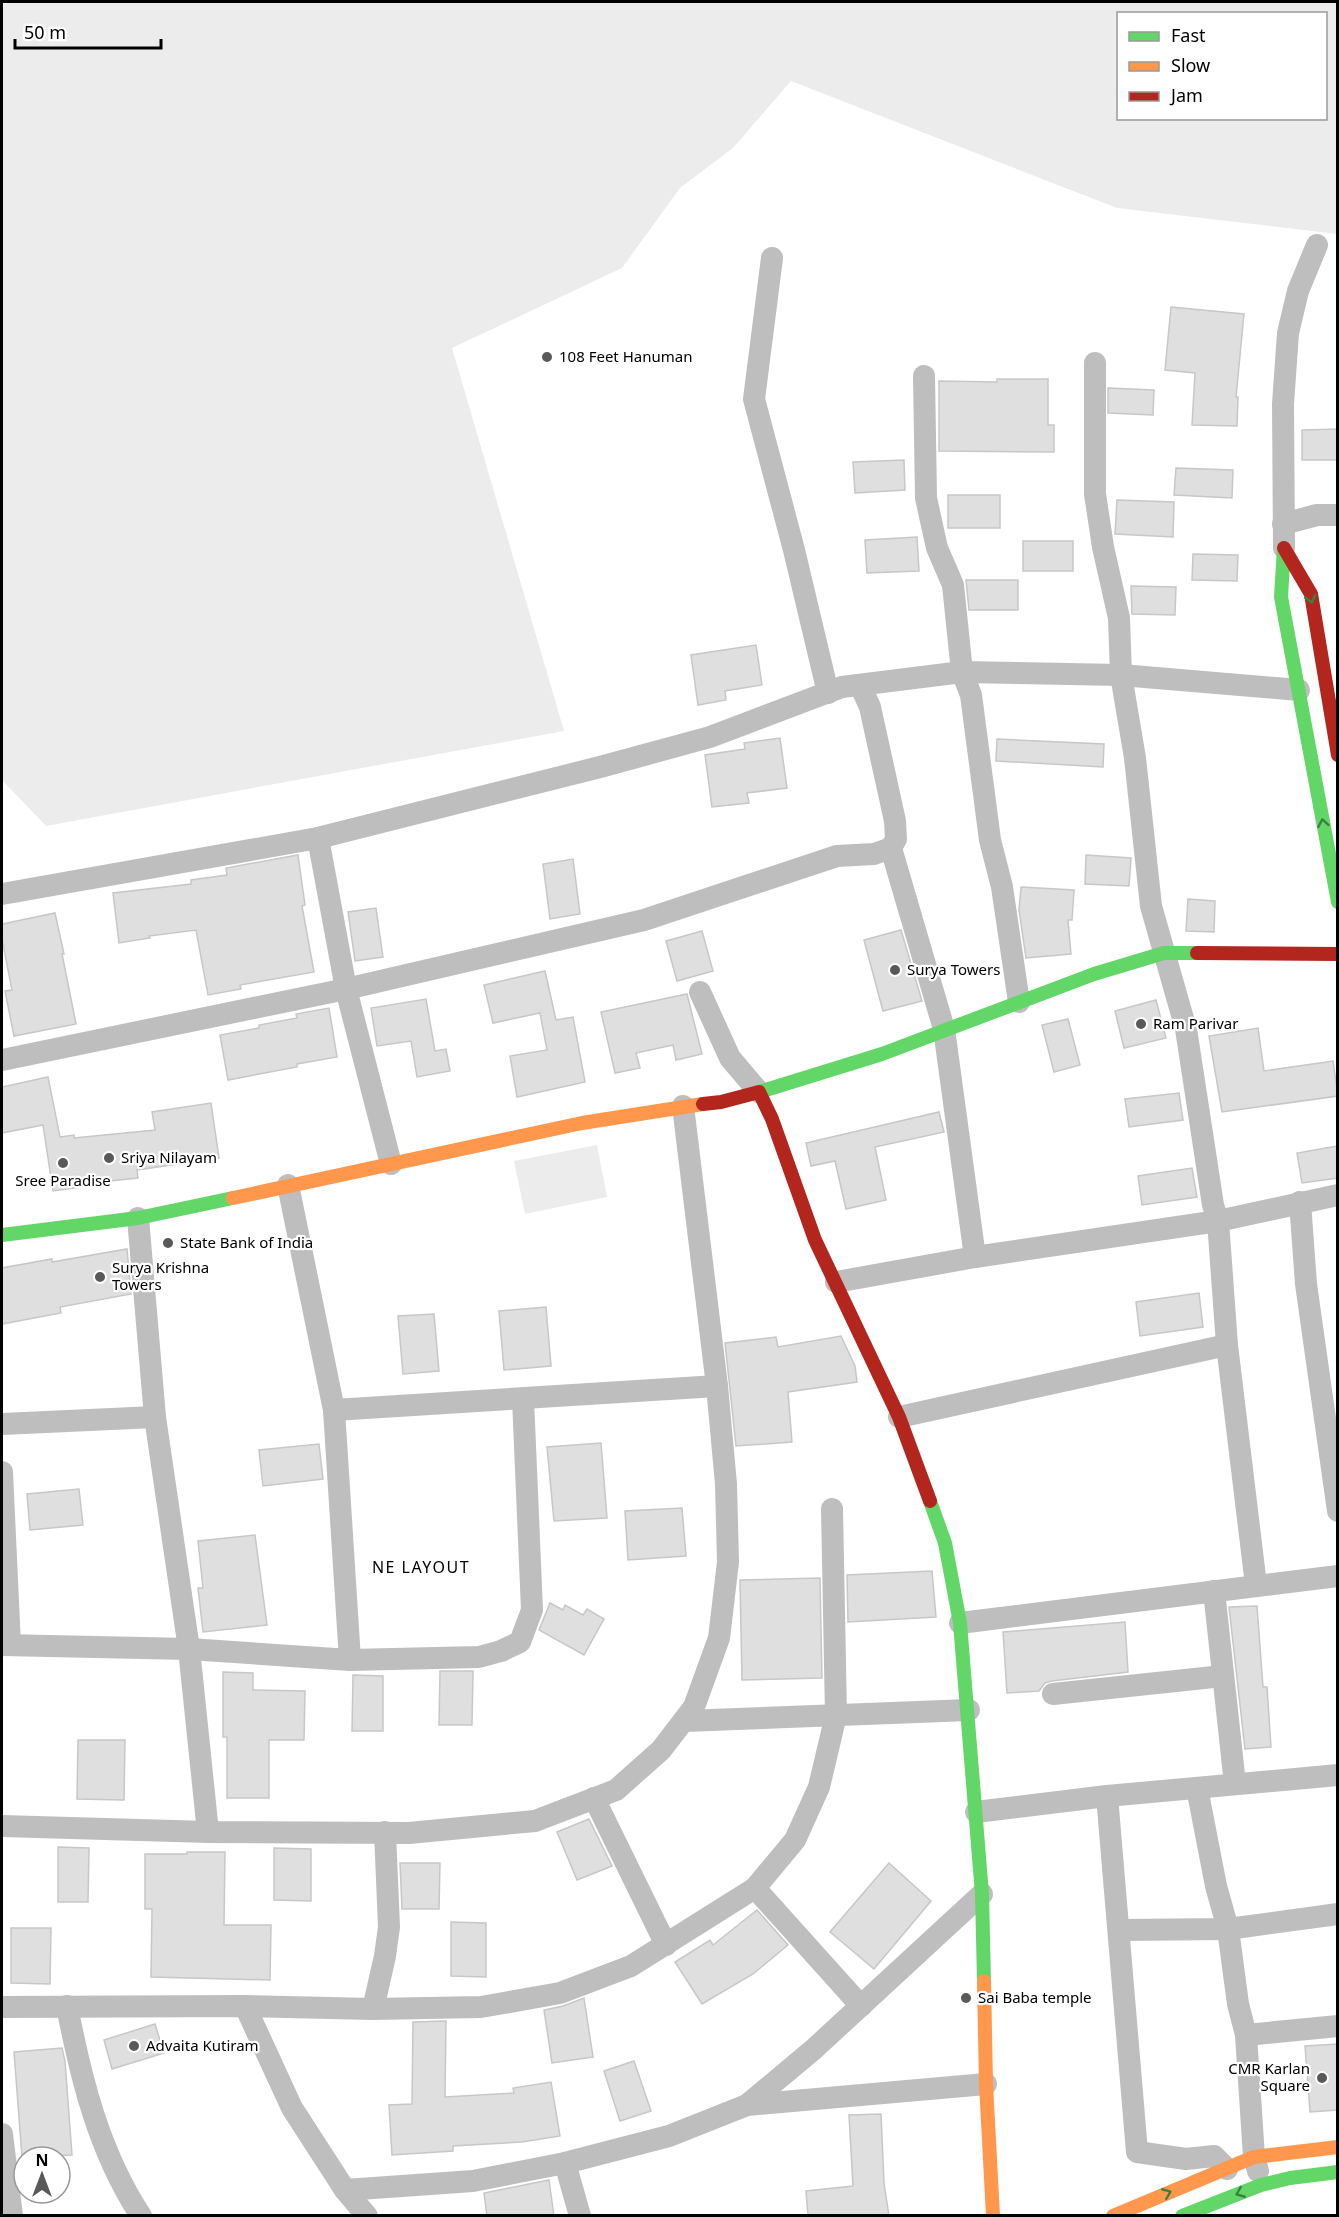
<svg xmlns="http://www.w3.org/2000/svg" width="1339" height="2217" viewBox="0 0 1339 2217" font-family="'Noto Sans',sans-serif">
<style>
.green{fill:#ececec;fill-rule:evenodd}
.building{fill:#dfdfdf;stroke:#c7c7c7;stroke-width:1.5}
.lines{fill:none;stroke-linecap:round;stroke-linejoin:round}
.street{stroke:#bebebe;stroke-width:22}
.fast{stroke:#63d668;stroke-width:14}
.slow{stroke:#ff974d;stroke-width:14}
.jam{stroke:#b3261e;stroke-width:14}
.oneway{stroke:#3b803e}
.poi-dot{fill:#595959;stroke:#fff;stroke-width:2}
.labels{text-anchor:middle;stroke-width:4.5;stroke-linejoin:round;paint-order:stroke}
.poi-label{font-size:15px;fill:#000;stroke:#fff;text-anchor:start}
.neighbourhood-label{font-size:16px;letter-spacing:1.5px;fill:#000;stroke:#fff}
</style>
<rect width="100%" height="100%" fill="#fff"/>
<g class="green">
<path d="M 2,2 L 1337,2 L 1337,234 L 1117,208 L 791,81 L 733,148 L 680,188 L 622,268 L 452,348 L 564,731 L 46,826 L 2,780 ZM 1118,14 L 1326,14 L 1326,118 L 1118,118 Z"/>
<path d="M 597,1145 L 607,1197 L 525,1214 L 514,1161 Z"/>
</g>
<g class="building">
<path d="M 1171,307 L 1244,314 L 1236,397 L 1238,397 L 1237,426 L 1192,425 L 1195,373 L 1165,370 Z"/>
<path d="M 997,379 L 1048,379 L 1048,425 L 1054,425 L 1054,452 L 939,451 L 939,381 L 997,382 Z"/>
<path d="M 1108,388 L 1154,390 L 1153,415 L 1108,413 Z"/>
<path d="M 1338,429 L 1338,460 L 1302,460 L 1302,430 Z"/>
<path d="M 904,460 L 905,490 L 855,493 L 853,462 Z"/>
<path d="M 1176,468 L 1233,470 L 1232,498 L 1174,495 Z"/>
<rect x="948" y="495" width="52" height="33"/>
<path d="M 1117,500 L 1174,502 L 1173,537 L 1115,534 Z"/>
<path d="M 917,537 L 919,571 L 867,573 L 865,540 Z"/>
<rect x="1023" y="541" width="50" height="30"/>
<path d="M 1193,554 L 1238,555 L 1237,581 L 1192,580 Z"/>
<path d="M 966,580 L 1018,580 L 1018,610 L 969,610 Z"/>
<path d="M 1131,586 L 1176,587 L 1175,615 L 1132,614 Z"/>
<path d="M 756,645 L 762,685 L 725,691 L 726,700 L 698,705 L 691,655 Z"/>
<path d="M 780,738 L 787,788 L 747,793 L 749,803 L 712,807 L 705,755 L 745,749 L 744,743 Z"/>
<path d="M 997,739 L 1104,744 L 1103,767 L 996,761 Z"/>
<path d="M 298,855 L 305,905 L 302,906 L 314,972 L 240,985 L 241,989 L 208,995 L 196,930 L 149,936 L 150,938 L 119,943 L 113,893 L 191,884 L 191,880 L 227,875 L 226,868 Z"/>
<path d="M 1086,855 L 1131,858 L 1129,886 L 1085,884 Z"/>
<path d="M 573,859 L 580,914 L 550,919 L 543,864 Z"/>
<path d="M 1021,887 L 1074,890 L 1072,920 L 1068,920 L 1071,954 L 1026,958 L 1019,910 Z"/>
<path d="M 1188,899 L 1215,901 L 1214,932 L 1186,931 Z"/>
<path d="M 376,908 L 383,957 L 355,961 L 348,912 Z"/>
<path d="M 55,913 L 64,954 L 62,954 L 76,1024 L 14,1036 L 5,991 L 12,990 L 2,939 L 2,924 Z"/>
<path d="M 901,930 L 922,1001 L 883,1011 L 864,940 Z"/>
<path d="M 702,931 L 713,971 L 677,981 L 666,941 Z"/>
<path d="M 545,971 L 556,1020 L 573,1017 L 585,1082 L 517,1097 L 510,1056 L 547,1050 L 540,1013 L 493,1023 L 484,985 Z"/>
<path d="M 687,994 L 702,1054 L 676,1060 L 673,1045 L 636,1053 L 640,1068 L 615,1073 L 601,1012 Z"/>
<path d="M 426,999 L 435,1051 L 446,1049 L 450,1071 L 417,1077 L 411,1041 L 377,1046 L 371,1008 Z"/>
<path d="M 1156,1000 L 1166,1038 L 1124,1048 L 1115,1011 Z"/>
<path d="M 329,1008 L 337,1057 L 297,1064 L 297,1067 L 228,1080 L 220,1035 L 259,1028 L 259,1025 L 297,1018 L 296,1014 Z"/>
<path d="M 1068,1019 L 1080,1065 L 1054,1072 L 1042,1025 Z"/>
<path d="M 1258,1028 L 1264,1071 L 1333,1061 L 1338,1096 L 1222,1112 L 1209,1036 Z"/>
<path d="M 48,1077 L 60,1137 L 74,1135 L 74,1138 L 155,1130 L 152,1112 L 211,1103 L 219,1158 L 137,1170 L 138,1178 L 81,1184 L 81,1187 L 53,1191 L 43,1125 L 2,1133 L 2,1087 Z"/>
<path d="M 1179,1093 L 1183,1120 L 1129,1127 L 1125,1099 Z"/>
<path d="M 939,1112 L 944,1132 L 875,1147 L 886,1200 L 846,1209 L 835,1161 L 811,1166 L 806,1143 Z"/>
<path d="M 1338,1146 L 1338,1178 L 1302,1183 L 1297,1153 Z"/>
<path d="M 1192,1168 L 1197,1197 L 1142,1205 L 1138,1176 Z"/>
<path d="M 127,1249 L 131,1294 L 60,1307 L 61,1313 L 2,1324 L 2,1268 L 52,1259 L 52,1262 Z"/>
<path d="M 1199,1293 L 1203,1327 L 1140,1336 L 1136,1302 Z"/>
<path d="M 546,1307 L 551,1366 L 504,1370 L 499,1311 Z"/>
<path d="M 434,1314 L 439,1371 L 403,1374 L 398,1316 Z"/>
<path d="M 841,1336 L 855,1366 L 857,1382 L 788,1392 L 792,1442 L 736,1446 L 725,1343 L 776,1337 L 778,1347 Z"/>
<path d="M 601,1443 L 607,1518 L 554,1521 L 547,1447 Z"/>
<path d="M 319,1444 L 323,1479 L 263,1486 L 259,1450 Z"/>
<path d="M 79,1489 L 83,1525 L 30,1530 L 27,1494 Z"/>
<path d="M 682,1508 L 686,1556 L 628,1560 L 625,1511 Z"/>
<path d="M 255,1535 L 267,1625 L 203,1632 L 198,1588 L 203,1588 L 198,1541 Z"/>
<path d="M 932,1571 L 936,1617 L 848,1622 L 847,1575 Z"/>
<path d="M 820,1578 L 822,1678 L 742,1680 L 740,1580 Z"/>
<path d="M 550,1603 L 563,1610 L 565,1605 L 583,1615 L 587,1609 L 604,1619 L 584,1655 L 539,1630 Z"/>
<path d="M 1257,1606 L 1263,1687 L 1267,1687 L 1271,1747 L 1245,1749 L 1229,1607 Z"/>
<path d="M 1125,1622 L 1128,1672 L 1052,1681 L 1045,1683 L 1039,1691 L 1007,1693 L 1003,1632 Z"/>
<path d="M 440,1671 L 473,1671 L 472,1725 L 439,1725 Z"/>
<path d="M 223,1672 L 253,1673 L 253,1690 L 305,1691 L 304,1740 L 269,1740 L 269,1798 L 227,1798 L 227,1737 L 223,1737 Z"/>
<path d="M 353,1675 L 383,1676 L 383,1731 L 352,1731 Z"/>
<path d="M 78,1740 L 125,1740 L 124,1800 L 77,1799 Z"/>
<path d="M 589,1819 L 612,1866 L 577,1880 L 557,1832 Z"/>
<path d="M 58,1847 L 89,1848 L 88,1902 L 58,1902 Z"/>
<path d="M 274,1848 L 311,1849 L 311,1901 L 274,1900 Z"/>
<path d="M 187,1852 L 225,1852 L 224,1925 L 271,1925 L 270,1980 L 151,1977 L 152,1909 L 145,1909 L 145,1854 L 187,1854 Z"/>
<path d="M 400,1863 L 440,1863 L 439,1909 L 402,1909 Z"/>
<path d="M 889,1863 L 931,1901 L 874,1969 L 830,1932 Z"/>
<path d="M 757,1910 L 788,1945 L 753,1974 L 702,2004 L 675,1962 L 710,1940 L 713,1945 Z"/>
<path d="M 451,1922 L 486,1923 L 486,1977 L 451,1976 Z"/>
<path d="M 11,1928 L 51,1928 L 50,1984 L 11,1983 Z"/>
<path d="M 584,1998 L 593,2057 L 552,2063 L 544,2010 L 563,2006 Z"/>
<path d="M 446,2021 L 445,2097 L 514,2093 L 513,2088 L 551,2082 L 560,2136 L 522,2142 L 453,2146 L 453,2151 L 392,2155 L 389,2105 L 412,2104 L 413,2022 Z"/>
<path d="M 155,2024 L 164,2053 L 112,2069 L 104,2040 Z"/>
<path d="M 1338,2044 L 1338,2110 L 1310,2112 L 1305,2046 Z"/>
<path d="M 62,2048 L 65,2061 L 72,2155 L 22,2157 L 14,2052 Z"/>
<path d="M 634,2061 L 651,2111 L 620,2121 L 604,2071 Z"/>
<path d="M 881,2114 L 884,2183 L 889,2216 L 808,2216 L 806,2191 L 853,2186 L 849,2115 Z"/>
<path d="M 549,2180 L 554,2216 L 487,2216 L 484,2193 Z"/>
</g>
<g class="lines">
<g class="street">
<path d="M 772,258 L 754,399 L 794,550 L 828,693"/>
<path d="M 1095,363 L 1095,494 L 1103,547 L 1119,618 L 1121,675 L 1135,758 L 1151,906 L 1186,1029 L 1213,1205 L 1218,1221 L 1227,1345 L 1256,1585"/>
<path d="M 924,376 L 926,498 L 937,548 L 953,585 L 962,672 L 971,695 L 990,840 L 1002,887 L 1019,1002"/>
<path d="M 1283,524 L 1317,515 L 1338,515"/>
<path d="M 1284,548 L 1283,404 L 1288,333 L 1298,291 L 1317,245"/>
<path d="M 318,838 L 346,989 L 391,1164"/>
<path d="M 891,848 L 944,1029 L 975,1257"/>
<path d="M 2,894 L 318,838 L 600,767 L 710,737 L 842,687 L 962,672 L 1121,675 L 1299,690"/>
<path d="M 700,992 L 730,1058 L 759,1092"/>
<path d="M 2,1060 L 346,989 L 644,920 L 837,856 L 874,854 L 891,848 L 896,839 L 895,821 L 870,707 L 860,685"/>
<path d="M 288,1185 L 334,1410 L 350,1660"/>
<path d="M 1300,1202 L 1306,1284 L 1338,1511"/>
<path d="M 138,1218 L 155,1417 L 189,1649 L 208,1832"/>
<path d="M 836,1282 L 975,1257 L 1218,1221 L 1338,1195"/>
<path d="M 334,1410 L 717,1386"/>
<path d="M 899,1417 L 1227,1345"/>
<path d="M 2,1424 L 155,1417"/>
<path d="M 2,1472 L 10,1645"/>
<path d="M 1214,1591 L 1235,1784"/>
<path d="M 960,1623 L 1338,1576"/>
<path d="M 2,1645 L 189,1649 L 350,1660 L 479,1657 L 501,1651 L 520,1642 L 532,1610 L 523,1399"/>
<path d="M 1053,1694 L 1223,1676"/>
<path d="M 684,1721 L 969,1710"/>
<path d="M 1197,1788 L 1216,1886 L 1228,1929 L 1238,2004 L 1246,2035 L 1254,2157 L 1258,2171"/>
<path d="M 1107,1796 L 1137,2152 L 1186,2159 L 1214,2156 L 1227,2169"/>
<path d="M 594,1798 L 666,1945"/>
<path d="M 976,1812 L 1107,1796 L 1338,1775"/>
<path d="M 2,1826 L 208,1832 L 409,1833 L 535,1821 L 616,1790 L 661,1750 L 694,1707 L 719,1638 L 728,1562 L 726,1484 L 717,1386 L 683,1106"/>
<path d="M 755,1888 L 861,2006"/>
<path d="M 1120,1930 L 1228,1929 L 1338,1914"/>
<path d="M 67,2006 C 81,2079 99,2152 141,2216"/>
<path d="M 245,2006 L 292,2108 L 345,2190 L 473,2181 L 565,2163 L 669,2136 L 747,2105 L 814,2049 L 982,1894"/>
<path d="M 2,2007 L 245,2006 L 373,2009 L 481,2007 L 560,1993 L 631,1966 L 755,1888 L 795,1840 L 819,1787 L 836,1715 L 832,1509"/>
<path d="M 373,2009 L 385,1956 L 389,1927 L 385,1832"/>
<path d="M 1246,2035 L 1338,2026"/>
<path d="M 747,2105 L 986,2084"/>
<path d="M 2,2134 L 12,2216"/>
<path d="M 565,2163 L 580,2216"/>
<path d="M 345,2190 L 367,2216"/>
</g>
<g class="fast">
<path d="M 1284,548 L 1281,597 L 1338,902"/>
<path d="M 759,1092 L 882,1054 L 1094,974 L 1164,953 L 1197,953"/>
<path d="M 2,1235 L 138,1218 L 233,1198"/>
<path d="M 930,1501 L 945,1543 L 960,1623 L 982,1894 L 984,1981"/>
<path d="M 1182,2216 L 1261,2185 L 1290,2178 L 1338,2172"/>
</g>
<g class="slow">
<path d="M 233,1198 L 582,1123 L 703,1104"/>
<path d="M 984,1981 L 986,2084 L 993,2216"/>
<path d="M 1113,2216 L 1254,2157 L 1338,2147"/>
</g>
<g class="jam">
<path d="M 1284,548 L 1311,594 L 1338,755"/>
<path d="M 1197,953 L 1338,954"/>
<path d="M 703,1104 L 721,1102 L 759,1092 L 772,1119 L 815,1240 L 899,1417 L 930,1501"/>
</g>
</g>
<defs><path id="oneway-chevron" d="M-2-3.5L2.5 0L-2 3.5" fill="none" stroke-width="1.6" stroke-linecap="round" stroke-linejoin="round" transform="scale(1.5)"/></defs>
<g class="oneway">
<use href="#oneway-chevron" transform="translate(1311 599) rotate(75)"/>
<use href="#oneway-chevron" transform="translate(1323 823) rotate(-100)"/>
<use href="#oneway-chevron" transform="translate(1167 2193) rotate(-22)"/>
<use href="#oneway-chevron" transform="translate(1240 2193) rotate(158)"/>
</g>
<g class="poi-dot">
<circle cx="547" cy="357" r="6"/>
<circle cx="895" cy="970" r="6"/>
<circle cx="1141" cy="1024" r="6"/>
<circle cx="109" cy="1158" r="6"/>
<circle cx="63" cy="1163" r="6"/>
<circle cx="168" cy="1243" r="6"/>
<circle cx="100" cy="1277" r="6"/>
<circle cx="966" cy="1998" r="6"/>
<circle cx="134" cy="2046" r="6"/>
<circle cx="1322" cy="2078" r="6"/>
</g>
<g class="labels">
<g class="poi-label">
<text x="559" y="362">108 Feet Hanuman</text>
<text x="907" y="975">Surya Towers</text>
<text x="1153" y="1029">Ram Parivar</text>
<text x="121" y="1163">Sriya Nilayam</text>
<text x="63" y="1186" text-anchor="middle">Sree Paradise</text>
<text x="180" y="1248">State Bank of India</text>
<text x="112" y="1273">Surya Krishna<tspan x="112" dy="17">Towers</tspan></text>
<text x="978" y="2003">Sai Baba temple</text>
<text x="146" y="2051">Advaita Kutiram</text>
<text x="1310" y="2074" text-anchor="end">CMR Karlan<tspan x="1310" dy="17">Square</tspan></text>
</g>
<g class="neighbourhood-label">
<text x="421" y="1573">NE LAYOUT</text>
</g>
</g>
<rect width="1339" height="2217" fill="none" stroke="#000000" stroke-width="6"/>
<rect x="1117" y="12" width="210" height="108" fill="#ffffff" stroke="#999999" stroke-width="1.5"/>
<rect x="1129" y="32" width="30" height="9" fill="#63d668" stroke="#999999" stroke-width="1.5"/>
<text x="1171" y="42" font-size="18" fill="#000000">Fast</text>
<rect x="1129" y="62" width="30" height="9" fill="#ff974d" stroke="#999999" stroke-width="1.5"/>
<text x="1171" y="72" font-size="18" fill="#000000">Slow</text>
<rect x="1129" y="92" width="30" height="9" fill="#b3261e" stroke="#999999" stroke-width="1.5"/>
<text x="1171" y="102" font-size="18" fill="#000000">Jam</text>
<g transform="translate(42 2175)"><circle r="28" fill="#ffffff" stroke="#999999" stroke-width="1.5"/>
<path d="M0-4.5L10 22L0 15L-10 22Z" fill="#595959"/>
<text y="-9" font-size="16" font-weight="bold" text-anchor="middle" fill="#000000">N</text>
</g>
<path d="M15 39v9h146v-9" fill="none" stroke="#000000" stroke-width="3"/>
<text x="24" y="39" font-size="18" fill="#000000" stroke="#ffffff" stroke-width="4.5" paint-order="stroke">50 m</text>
</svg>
